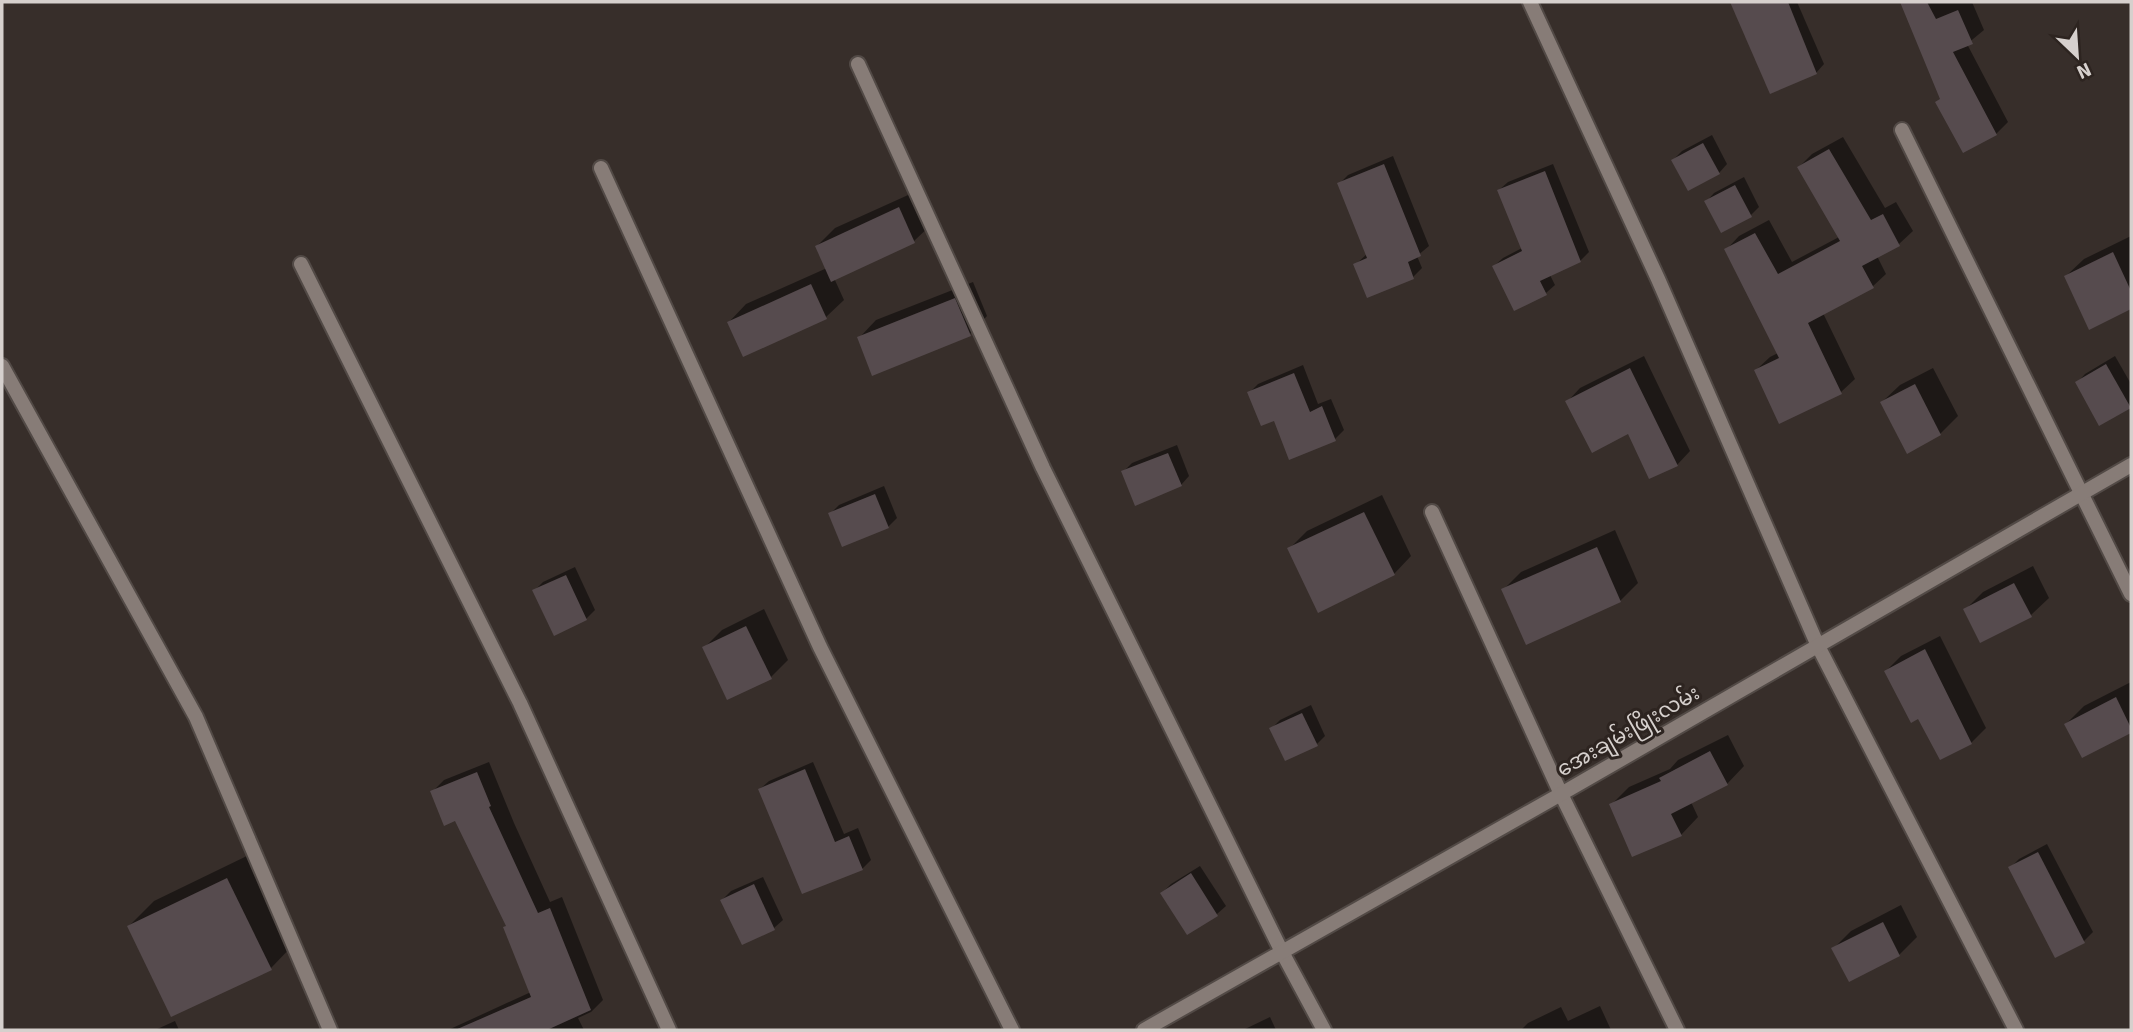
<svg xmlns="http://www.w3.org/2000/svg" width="2133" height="1032" viewBox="0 0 2133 1032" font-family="Signika,'Noto Sans Myanmar',sans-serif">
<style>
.shadow{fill:#0007}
.building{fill:#564b4e}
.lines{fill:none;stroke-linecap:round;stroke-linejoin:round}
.minor-casing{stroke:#524a46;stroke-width:18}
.minor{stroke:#877c77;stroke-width:14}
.labels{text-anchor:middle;stroke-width:6;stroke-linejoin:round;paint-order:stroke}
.street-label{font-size:21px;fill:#d6d0cd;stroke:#2d2420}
</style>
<rect width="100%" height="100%" fill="#372e2a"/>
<g class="shadow">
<path d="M 1731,2 L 1797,2 L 1824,64 L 1816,73 L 1771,92 Z"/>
<path d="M 1902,2 L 1972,2 L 1984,30 L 1967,44 L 2008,122 L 1996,134 L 1941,98 Z"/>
<path d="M 1712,135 L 1727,164 L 1719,173 L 1673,160 L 1682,151 Z"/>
<path d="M 1843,137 L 1885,208 L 1896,202 L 1913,231 L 1899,244 L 1877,256 L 1886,274 L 1872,287 L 1823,313 L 1855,379 L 1841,392 L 1780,422 L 1756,370 L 1770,357 L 1778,353 L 1726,250 L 1739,236 L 1769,220 L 1792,262 L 1839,237 L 1799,167 L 1812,154 Z"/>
<path d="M 1393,156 L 1429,246 L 1417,256 L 1422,268 L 1413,277 L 1368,295 L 1355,265 L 1367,254 L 1339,184 L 1348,175 Z"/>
<path d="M 1553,164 L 1589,252 L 1580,261 L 1550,275 L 1555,285 L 1546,293 L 1494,266 L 1503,258 L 1522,248 L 1499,190 L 1508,182 Z"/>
<path d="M 1744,177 L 1759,207 L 1751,215 L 1706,202 L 1714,193 Z"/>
<path d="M 917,191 L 932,224 L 914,241 L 834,278 L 844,300 L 826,317 L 729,322 L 746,304 L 827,268 L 817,246 L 835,228 Z"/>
<path d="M 2131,236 L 2131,307 L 2090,327 L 2066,276 L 2084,259 Z"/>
<path d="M 973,282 L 987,316 L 970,334 L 859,338 L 876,320 Z"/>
<path d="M 1644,356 L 1690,451 L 1677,465 L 1629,431 L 1567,402 L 1580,388 Z"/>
<path d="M 2115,356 L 2131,384 L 2131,406 L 2100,424 L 2077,383 L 2085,374 Z"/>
<path d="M 1303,365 L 1318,404 L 1331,399 L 1344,430 L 1335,439 L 1290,457 L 1274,419 L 1249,393 L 1258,384 Z"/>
<path d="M 1933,368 L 1958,416 L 1940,434 L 1882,402 L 1900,385 Z"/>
<path d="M 1177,445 L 1189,476 L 1181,485 L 1123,472 L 1132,463 Z"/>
<path d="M 884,486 L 897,518 L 888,527 L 830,514 L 839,505 Z"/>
<path d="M 1382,495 L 1411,556 L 1394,574 L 1289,549 L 1307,531 Z"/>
<path d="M 1615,530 L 1638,583 L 1620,601 L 1503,590 L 1521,572 Z"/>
<path d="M 2033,566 L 2049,598 L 2031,615 L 1981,641 L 1965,610 L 1983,592 Z"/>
<path d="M 575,567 L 595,610 L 586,619 L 534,591 L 543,582 Z"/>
<path d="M 764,609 L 788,660 L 771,677 L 704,648 L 722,630 Z"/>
<path d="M 1940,636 L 1986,728 L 1971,743 L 1919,716 L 1886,671 L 1901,656 Z"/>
<path d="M 2131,682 L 2131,731 L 2082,756 L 2066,724 L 2084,706 Z"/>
<path d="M 1311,705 L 1325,736 L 1317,744 L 1271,729 L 1280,720 Z"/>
<path d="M 1728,735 L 1744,766 L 1727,784 L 1691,802 L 1698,817 L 1681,835 L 1611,805 L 1629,787 L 1670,769 L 1678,760 Z"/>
<path d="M 489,762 L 514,823 L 550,902 L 562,897 L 603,1000 L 591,1012 L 578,1018 L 584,1030 L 448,1030 L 531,992 L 507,925 L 455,819 L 432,792 L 444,780 Z"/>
<path d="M 813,762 L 844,834 L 858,828 L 871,860 L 862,869 L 760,789 L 769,781 Z"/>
<path d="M 2047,844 L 2093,932 L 2084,941 L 2056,956 L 2010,868 L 2019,859 Z"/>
<path d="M 253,853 L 296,942 L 271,968 L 129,926 L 154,901 Z"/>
<path d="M 1200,866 L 1226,906 L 1217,914 L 1188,933 L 1162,893 L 1171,884 Z"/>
<path d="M 763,877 L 783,920 L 774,928 L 722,900 L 731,891 Z"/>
<path d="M 1901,905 L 1917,937 L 1899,955 L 1850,980 L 1834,948 L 1851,931 Z"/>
<path d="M 1600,1006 L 1611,1030 L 1521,1030 L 1528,1023 L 1561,1007 L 1568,1021 Z"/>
<path d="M 1270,1017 L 1276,1030 L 1243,1030 Z"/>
<path d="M 175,1021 L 179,1030 L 155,1030 Z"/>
</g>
<g class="building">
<path d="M 1730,2 L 1788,2 L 1817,74 L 1770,94 Z"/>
<path d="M 1900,2 L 1927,2 L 1936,19 L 1958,10 L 1973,44 L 1953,52 L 1997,135 L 1963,153 L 1935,102 L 1940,99 Z"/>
<path d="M 1703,143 L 1720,174 L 1688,191 L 1671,160 Z"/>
<path d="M 1829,149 L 1871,220 L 1883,214 L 1900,246 L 1862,266 L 1874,288 L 1808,323 L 1842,394 L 1779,424 L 1754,370 L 1779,358 L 1724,249 L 1755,233 L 1778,274 L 1840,241 L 1797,167 Z"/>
<path d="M 1384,164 L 1421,256 L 1408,262 L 1414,279 L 1367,298 L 1353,264 L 1367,258 L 1337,183 Z"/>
<path d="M 1545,171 L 1581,262 L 1540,281 L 1547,295 L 1514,311 L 1492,266 L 1522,251 L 1497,190 Z"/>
<path d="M 1735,185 L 1752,217 L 1721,233 L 1704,201 Z"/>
<path d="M 899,207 L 915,243 L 831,282 L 815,246 Z"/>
<path d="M 2113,252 L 2131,291 L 2131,309 L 2089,330 L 2064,276 Z"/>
<path d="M 811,284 L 827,319 L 743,357 L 727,322 Z"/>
<path d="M 955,298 L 971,336 L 872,376 L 857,337 Z"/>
<path d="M 2106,364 L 2131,408 L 2099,426 L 2075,382 Z"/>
<path d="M 1630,368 L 1678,466 L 1649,479 L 1628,434 L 1592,453 L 1565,401 Z"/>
<path d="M 1294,373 L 1310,412 L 1322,406 L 1336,441 L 1289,460 L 1274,421 L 1261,426 L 1247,392 Z"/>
<path d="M 1915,384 L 1941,435 L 1907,454 L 1880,402 Z"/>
<path d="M 1168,453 L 1182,486 L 1135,506 L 1121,471 Z"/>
<path d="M 875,494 L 889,528 L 842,547 L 828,513 Z"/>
<path d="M 1364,512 L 1395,575 L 1318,613 L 1287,548 Z"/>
<path d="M 1597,547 L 1621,602 L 1526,645 L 1501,589 Z"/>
<path d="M 566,575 L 587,620 L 554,636 L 532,590 Z"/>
<path d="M 2014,583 L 2032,617 L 1980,643 L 1963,609 Z"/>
<path d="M 746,626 L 772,679 L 727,700 L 702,647 Z"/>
<path d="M 1925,649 L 1972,744 L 1940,760 L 1918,719 L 1911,723 L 1884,671 Z"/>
<path d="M 2116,697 L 2131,728 L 2131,733 L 2082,758 L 2064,724 Z"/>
<path d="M 1302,713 L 1318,746 L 1285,761 L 1269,728 Z"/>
<path d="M 1710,751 L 1728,785 L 1671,814 L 1682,836 L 1632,857 L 1609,804 L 1661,781 L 1659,778 Z"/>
<path d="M 805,769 L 835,842 L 849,836 L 863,870 L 802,894 L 758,789 Z"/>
<path d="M 477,772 L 491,806 L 489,807 L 538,913 L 550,908 L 591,1010 L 547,1030 L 455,1030 L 531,997 L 503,927 L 506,926 L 455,821 L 444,826 L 430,791 Z"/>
<path d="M 2038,852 L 2085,943 L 2055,958 L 2008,867 Z"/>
<path d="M 1191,873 L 1218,916 L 1187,935 L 1160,893 Z"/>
<path d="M 227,878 L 272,970 L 171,1017 L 127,926 Z"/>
<path d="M 754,884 L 775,930 L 742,945 L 720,900 Z"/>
<path d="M 1883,922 L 1900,956 L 1849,982 L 1831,948 Z"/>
</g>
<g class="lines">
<g class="minor-casing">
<g id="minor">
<path d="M 1530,2 L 1658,279 L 1818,646 L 2016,1030"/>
<path d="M 858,64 L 1043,468 L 1282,952 L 1324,1030"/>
<path d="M 1902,130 L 2131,594"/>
<path d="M 601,168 L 820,647 L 1012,1030"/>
<path d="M 301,264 L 520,703 L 669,1030"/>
<path d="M 2,366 L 196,717 L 330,1030"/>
<path d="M 1432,512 L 1561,794 L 1677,1030"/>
<path d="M 1144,1030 L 1561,794 L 2131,465"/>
</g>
</g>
<use href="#minor" class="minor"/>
</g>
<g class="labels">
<g class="street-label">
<text transform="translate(1628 731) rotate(-30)" y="7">အေးချမ်းဖြိုးလမ်း</text>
</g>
</g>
<rect width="2133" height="1032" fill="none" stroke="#d6d0cd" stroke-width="7"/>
<g transform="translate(2077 56) rotate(155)" stroke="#2d2420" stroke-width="5" paint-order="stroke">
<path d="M0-5L12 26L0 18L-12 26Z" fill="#d6d0cd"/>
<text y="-10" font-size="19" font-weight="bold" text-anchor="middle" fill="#d6d0cd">N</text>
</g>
</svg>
